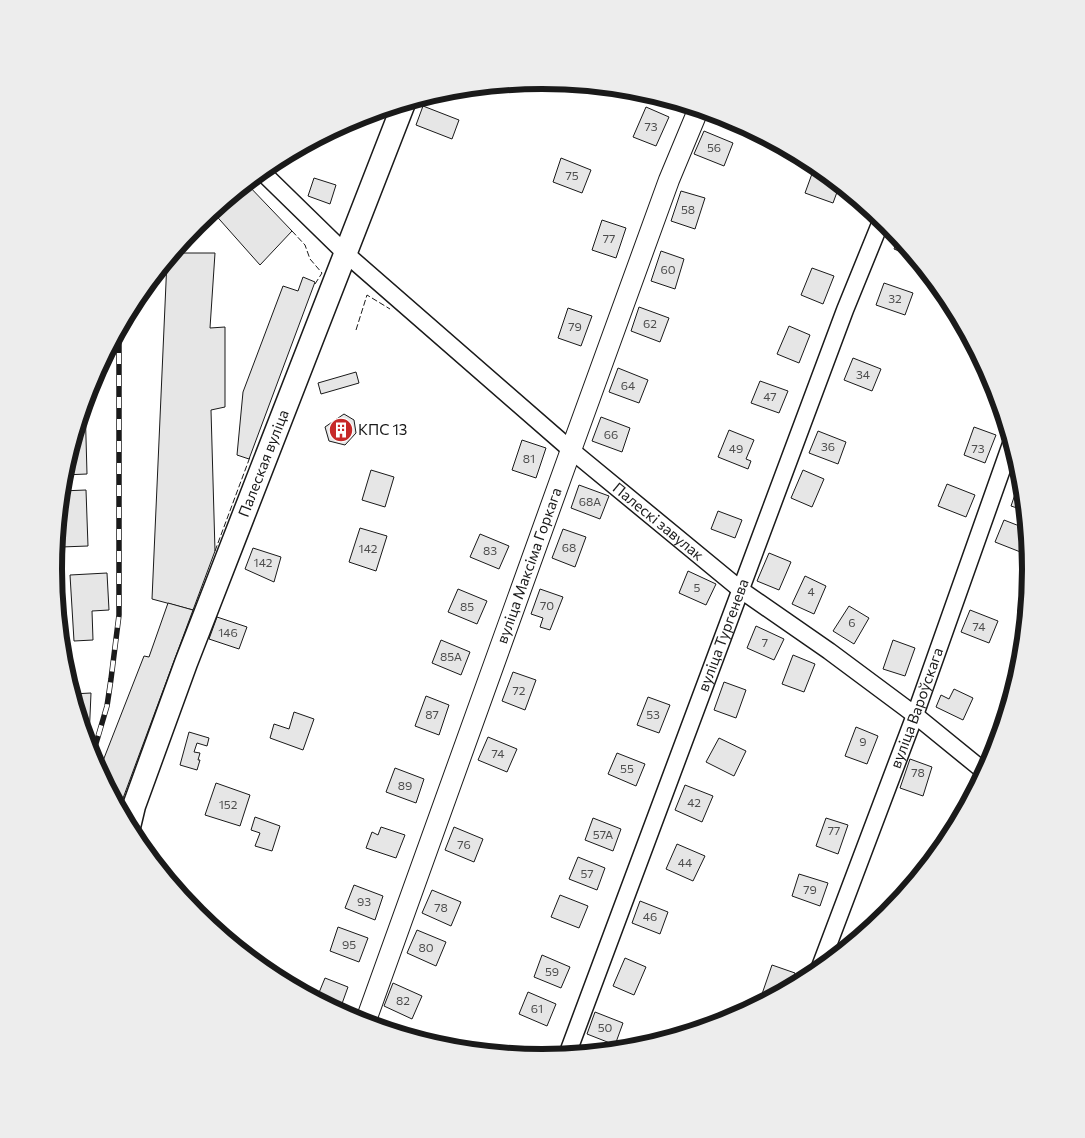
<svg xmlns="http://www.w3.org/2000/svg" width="1085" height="1138" viewBox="0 0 1085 1138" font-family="Commissioner,sans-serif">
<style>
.building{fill:#e6e6e6;stroke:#1a1a1a}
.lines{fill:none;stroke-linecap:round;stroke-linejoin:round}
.minor-casing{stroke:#1a1a1a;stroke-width:19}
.tertiary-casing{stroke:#1a1a1a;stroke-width:22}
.secondary-casing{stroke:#1a1a1a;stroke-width:25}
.minor{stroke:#fff;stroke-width:16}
.tertiary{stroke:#fff;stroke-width:20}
.secondary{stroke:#fff;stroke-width:22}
.rail-casing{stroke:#1a1a1a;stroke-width:5.5}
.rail{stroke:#fff;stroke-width:4;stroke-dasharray:11;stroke-linecap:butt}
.fence{stroke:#1a1a1a;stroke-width:1;stroke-dasharray:6 2.5;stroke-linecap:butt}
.labels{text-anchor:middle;stroke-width:4;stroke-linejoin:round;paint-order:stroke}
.number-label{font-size:12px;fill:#4d4d4d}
.poi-label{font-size:15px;fill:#1a1a1a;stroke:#fff;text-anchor:start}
.street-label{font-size:15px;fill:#1a1a1a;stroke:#fff}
.rim{fill:none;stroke:#1a1a1a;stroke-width:6}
</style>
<rect width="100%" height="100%" fill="#fff"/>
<g class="building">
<path d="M 645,92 L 676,101 L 674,105 L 645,93 Z"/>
<path d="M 423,106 L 459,120 L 452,139 L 416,125 Z"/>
<path d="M 646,107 L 669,117 L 656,146 L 633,137 Z"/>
<path d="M 704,131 L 733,143 L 724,166 L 694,154 Z"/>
<path d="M 561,158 L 591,170 L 582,193 L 553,182 Z"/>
<path d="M 813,171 L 833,178 L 840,184 L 833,203 L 805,193 Z"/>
<path d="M 314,178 L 336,185 L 330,204 L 308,196 Z"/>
<path d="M 246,183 L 292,231 L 260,265 L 212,211 Z"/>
<path d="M 681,191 L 705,198 L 695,229 L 671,221 Z"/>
<path d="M 602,220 L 626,228 L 616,258 L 592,250 Z"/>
<path d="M 899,236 L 916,258 L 894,249 Z"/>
<path d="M 661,251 L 684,259 L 675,289 L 651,281 Z"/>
<path d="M 173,253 L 215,253 L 210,328 L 225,327 L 225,407 L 211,410 L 215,551 L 193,610 L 152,599 L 167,260 Z"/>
<path d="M 812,268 L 834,276 L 823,304 L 801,295 Z"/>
<path d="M 303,277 L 315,282 L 249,459 L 237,455 L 243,392 L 283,286 L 298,291 Z"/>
<path d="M 884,283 L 913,293 L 905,315 L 876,305 Z"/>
<path d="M 639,307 L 669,318 L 660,342 L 631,331 Z"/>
<path d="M 568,308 L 592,316 L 581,346 L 558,338 Z"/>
<path d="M 789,326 L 810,335 L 799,363 L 777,354 Z"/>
<path d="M 853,358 L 881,369 L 872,391 L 844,380 Z"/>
<path d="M 618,368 L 648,380 L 639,403 L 609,392 Z"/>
<path d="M 356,372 L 359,383 L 321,394 L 318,383 Z"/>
<path d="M 760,381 L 788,391 L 779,413 L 751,403 Z"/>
<path d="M 85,402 L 87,474 L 63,475 L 63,473 Z"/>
<path d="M 344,414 L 354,420 L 356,433 L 345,445 L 329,441 L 325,427 Z"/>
<path d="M 601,417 L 630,428 L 622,452 L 592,441 Z"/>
<path d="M 974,427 L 996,435 L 985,463 L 964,455 Z"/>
<path d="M 729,430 L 754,440 L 746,459 L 751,461 L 748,469 L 718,457 Z"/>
<path d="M 818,431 L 846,442 L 838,464 L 809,453 Z"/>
<path d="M 522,440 L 546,448 L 536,478 L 512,470 Z"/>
<path d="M 371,470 L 394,477 L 385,507 L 362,500 Z"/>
<path d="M 803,470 L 824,479 L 812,507 L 791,498 Z"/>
<path d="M 1021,477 L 1022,478 L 1026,511 L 1011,506 Z"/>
<path d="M 947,484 L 975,495 L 966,517 L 938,506 Z"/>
<path d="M 579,485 L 609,496 L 600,519 L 571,508 Z"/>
<path d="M 86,490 L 88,546 L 61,547 L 60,505 L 61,491 Z"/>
<path d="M 718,511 L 742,520 L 735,538 L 711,529 Z"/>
<path d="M 1004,520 L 1027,529 L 1028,540 L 1023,553 L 995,542 Z"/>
<path d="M 360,528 L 387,536 L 376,571 L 349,562 Z"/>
<path d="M 563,529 L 586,537 L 575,567 L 552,558 Z"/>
<path d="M 480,534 L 509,546 L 499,569 L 470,557 Z"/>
<path d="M 253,548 L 281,557 L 274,582 L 245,569 Z"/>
<path d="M 769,553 L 791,562 L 779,590 L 757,581 Z"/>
<path d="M 688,571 L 716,584 L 706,605 L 679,593 Z"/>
<path d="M 107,573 L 109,610 L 92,611 L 93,640 L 74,641 L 70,575 Z"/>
<path d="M 805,576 L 826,586 L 814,614 L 792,604 Z"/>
<path d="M 458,589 L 487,601 L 477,624 L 448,612 Z"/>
<path d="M 540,589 L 563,597 L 550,630 L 540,627 L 543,618 L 531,614 Z"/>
<path d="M 168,603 L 193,610 L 119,809 L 99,771 L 144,656 L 149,657 Z"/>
<path d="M 849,606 L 869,618 L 854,644 L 833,631 Z"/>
<path d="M 970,610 L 998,621 L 989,643 L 961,632 Z"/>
<path d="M 217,617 L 247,627 L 239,649 L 209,639 Z"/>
<path d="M 756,626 L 784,639 L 774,660 L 747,648 Z"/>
<path d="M 441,640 L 470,652 L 461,675 L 432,663 Z"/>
<path d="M 893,640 L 915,648 L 905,676 L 883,669 Z"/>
<path d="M 793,655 L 815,664 L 804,692 L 782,684 Z"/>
<path d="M 513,672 L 536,680 L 525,710 L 502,701 Z"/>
<path d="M 724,682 L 746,690 L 736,718 L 714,710 Z"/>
<path d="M 954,689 L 973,698 L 963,720 L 936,707 L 941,695 L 949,699 Z"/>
<path d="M 91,693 L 89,739 L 86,740 L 72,694 Z"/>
<path d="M 426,696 L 449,705 L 439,735 L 415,726 Z"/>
<path d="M 648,697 L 670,705 L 659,733 L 637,725 Z"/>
<path d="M 294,712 L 314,719 L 303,750 L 270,738 L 274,724 L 289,729 Z"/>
<path d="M 856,727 L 878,736 L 867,764 L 845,756 Z"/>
<path d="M 189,732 L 209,738 L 207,746 L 197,743 L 194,752 L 200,753 L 198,760 L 200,760 L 197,770 L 180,765 Z"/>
<path d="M 488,737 L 517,749 L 507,772 L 478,760 Z"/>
<path d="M 719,738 L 746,751 L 734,776 L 706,762 Z"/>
<path d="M 617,753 L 645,764 L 636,786 L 608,774 Z"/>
<path d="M 910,759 L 932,767 L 923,796 L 900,788 Z"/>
<path d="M 395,768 L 424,779 L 416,803 L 386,792 Z"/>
<path d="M 216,783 L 250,795 L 240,826 L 205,815 Z"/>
<path d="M 685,785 L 713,796 L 702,822 L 675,810 Z"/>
<path d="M 255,817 L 280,826 L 272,851 L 255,846 L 260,833 L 251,830 Z"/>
<path d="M 593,818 L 621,829 L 613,851 L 585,840 Z"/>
<path d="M 826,818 L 848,825 L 838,854 L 816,846 Z"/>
<path d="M 381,827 L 405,835 L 396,858 L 366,848 L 372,832 L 378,835 Z"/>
<path d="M 454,827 L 483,839 L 474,862 L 445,850 Z"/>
<path d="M 677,844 L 705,856 L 693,881 L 666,869 Z"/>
<path d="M 578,857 L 605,868 L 597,890 L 569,879 Z"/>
<path d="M 799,874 L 828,883 L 820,906 L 792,896 Z"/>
<path d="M 354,885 L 383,896 L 375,920 L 345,908 Z"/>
<path d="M 432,890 L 461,902 L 451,926 L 422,913 Z"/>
<path d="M 560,895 L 588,906 L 579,928 L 551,917 Z"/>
<path d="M 640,901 L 668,912 L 660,934 L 632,923 Z"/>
<path d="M 338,927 L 368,938 L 359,962 L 330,951 Z"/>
<path d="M 417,930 L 446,942 L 436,966 L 407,953 Z"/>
<path d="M 542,955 L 570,967 L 561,988 L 534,977 Z"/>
<path d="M 625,958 L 646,967 L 634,995 L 613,986 Z"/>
<path d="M 772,965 L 795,973 L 789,989 L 773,997 L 762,994 Z"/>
<path d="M 325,978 L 348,987 L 339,1012 L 316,1000 Z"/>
<path d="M 393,983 L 422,996 L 412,1019 L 384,1006 Z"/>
<path d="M 528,992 L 556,1004 L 547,1026 L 519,1014 Z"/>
<path d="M 595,1012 L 623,1023 L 615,1045 L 587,1034 Z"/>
</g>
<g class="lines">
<g class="minor-casing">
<g id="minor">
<path id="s1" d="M 261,171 L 345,253 L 571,450 L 741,590 L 829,651 L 915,715 L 985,772"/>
<path id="s2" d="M 818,972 L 915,715 L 1012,441"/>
<path id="s3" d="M 567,1055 L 845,310 L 882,219"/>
</g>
</g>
<g class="tertiary-casing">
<g id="tertiary">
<path id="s4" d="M 365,1023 L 571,450 L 669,180 L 699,108"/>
</g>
</g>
<g class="secondary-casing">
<g id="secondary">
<path id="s5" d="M 129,827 L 134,806 L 186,663 L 404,103"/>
</g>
</g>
<use href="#minor" class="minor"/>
<use href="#tertiary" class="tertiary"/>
<use href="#secondary" class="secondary"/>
<g class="rail-casing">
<path id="rail" d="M 92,757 L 107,706 L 111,679 L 119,615 L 119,330"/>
</g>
<use href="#rail" class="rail"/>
<g class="fence">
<path d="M 292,231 L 305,245 L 310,259 L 322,273 L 315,284"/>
<path d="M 356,330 L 367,295 L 390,309"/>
<path d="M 215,551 L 250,457"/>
</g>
</g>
<defs>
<g id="building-disc" transform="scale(1.25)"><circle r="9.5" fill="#c62828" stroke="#fff"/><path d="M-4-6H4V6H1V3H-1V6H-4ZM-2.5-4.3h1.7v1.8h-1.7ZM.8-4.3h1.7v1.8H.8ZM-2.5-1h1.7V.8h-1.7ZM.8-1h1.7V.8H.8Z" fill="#fff"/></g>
</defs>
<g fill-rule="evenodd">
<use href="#building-disc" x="341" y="430"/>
</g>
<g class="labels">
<g class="number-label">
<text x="651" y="131">73</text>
<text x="714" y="152">56</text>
<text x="572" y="180">75</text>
<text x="688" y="214">58</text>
<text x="609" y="243">77</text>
<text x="668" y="274">60</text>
<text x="895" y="303">32</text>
<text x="650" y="328">62</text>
<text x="575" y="331">79</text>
<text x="863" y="379">34</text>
<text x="628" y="390">64</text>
<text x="770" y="401">47</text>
<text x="611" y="439">66</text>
<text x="828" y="451">36</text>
<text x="736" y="453">49</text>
<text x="978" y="453">73</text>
<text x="529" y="463">81</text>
<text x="590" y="506">68А</text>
<text x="569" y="552">68</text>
<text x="368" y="553">142</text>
<text x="490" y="555">83</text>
<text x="263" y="567">142</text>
<text x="697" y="592">5</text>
<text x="811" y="596">4</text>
<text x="547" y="610">70</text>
<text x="467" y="611">85</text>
<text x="852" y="627">6</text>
<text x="979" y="631">74</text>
<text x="228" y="637">146</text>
<text x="765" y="647">7</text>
<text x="451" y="661">85А</text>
<text x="519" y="695">72</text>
<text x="432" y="719">87</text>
<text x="653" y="719">53</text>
<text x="863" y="746">9</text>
<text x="498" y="758">74</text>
<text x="627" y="773">55</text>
<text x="918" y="777">78</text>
<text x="405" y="790">89</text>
<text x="694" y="807">42</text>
<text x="228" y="809">152</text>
<text x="834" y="835">77</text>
<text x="603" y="839">57А</text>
<text x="464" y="849">76</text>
<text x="685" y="867">44</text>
<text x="587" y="878">57</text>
<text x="810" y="894">79</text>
<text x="364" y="906">93</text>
<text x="441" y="912">78</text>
<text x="650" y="921">46</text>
<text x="349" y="949">95</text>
<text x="426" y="952">80</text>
<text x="552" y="976">59</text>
<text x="403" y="1005">82</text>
<text x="537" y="1013">61</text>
<text x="605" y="1032">50</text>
</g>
<g class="poi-label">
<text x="358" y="435">КПС 13</text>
</g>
<g class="street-label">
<text dy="5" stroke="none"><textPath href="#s5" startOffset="388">Палеская вуліца</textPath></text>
<text dy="5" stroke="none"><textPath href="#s1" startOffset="530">Палескі завулак</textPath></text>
<text dy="5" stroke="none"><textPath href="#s4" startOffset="486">вуліца Максіма Горкага</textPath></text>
<text dy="5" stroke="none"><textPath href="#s3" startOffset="448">вуліца Тургенева</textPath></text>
<text dy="5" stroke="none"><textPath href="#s2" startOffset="282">вуліца Вароўскага</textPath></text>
</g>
</g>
<path d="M0 0H1085V1138H0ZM62 569a480 480 0 1 1 960 0a480 480 0 1 1-960 0Z" fill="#ededed" fill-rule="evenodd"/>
<path class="rim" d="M62 569a480 480 0 1 1 960 0a480 480 0 1 1-960 0Z"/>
</svg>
